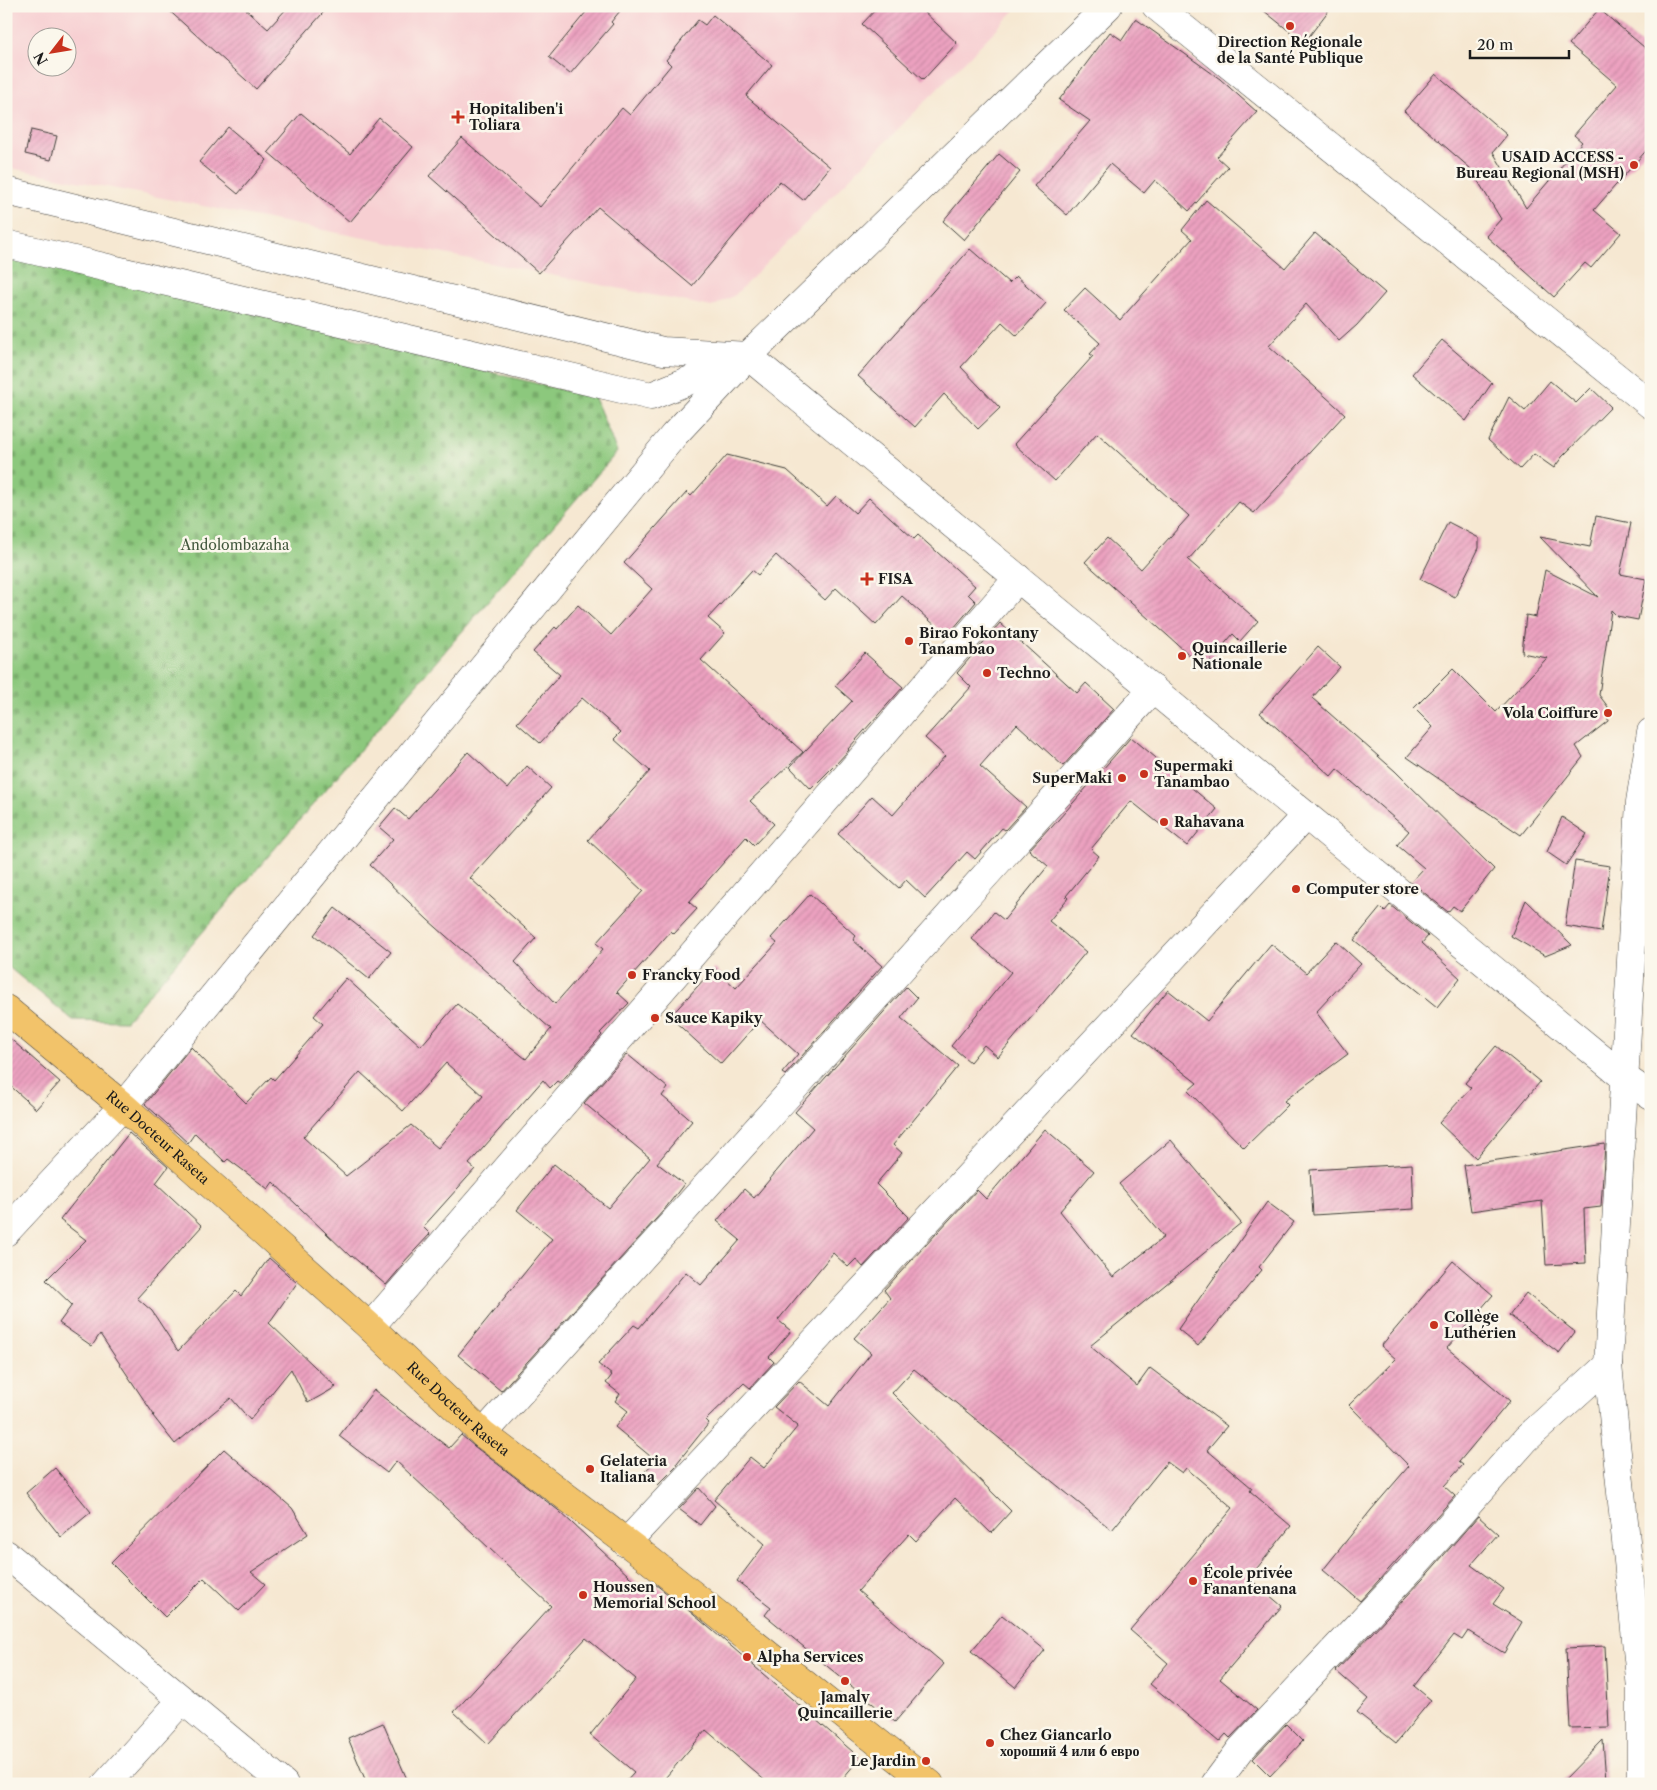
<svg xmlns="http://www.w3.org/2000/svg" width="1657" height="1790" viewBox="0 0 1657 1790" font-family="'Libre Caslon Text',serif">
<style>
.built{fill:#f7cfd2;fill-rule:evenodd}
.cemetery{fill:url(#cemetery-stones);stroke:#54724c}
.building{fill:url(#building-hatch);fill-rule:evenodd}
.lines{fill:none;stroke-linecap:round;stroke-linejoin:round}
.minor-casing{stroke:#3d3b37;stroke-width:29}
.major-casing{stroke:#3d3b37;stroke-width:29}
.minor{stroke:#fff;stroke-width:28}
.major{stroke:#f2c36a;stroke-width:28}
.poi-dot{fill:#c8321e;stroke:#fbf7ec;stroke-width:2}
.labels{text-anchor:middle;stroke-width:5;stroke-linejoin:round;paint-order:stroke}
.poi-label{font-size:14px;font-weight:bold;fill:#1c1c1c;stroke:#fbf7ec;text-anchor:start}
.park-label{font-size:14px;fill:#43583e;stroke:#fbf7ec}
.street-label{font-size:14px;fill:#1c1c1c;stroke:#fbf7ec}
</style>
<defs>
<pattern id="cemetery-stones" width="16" height="16" patternUnits="userSpaceOnUse" patternTransform="scale(1.25)"><rect width="16" height="16" fill="#8cc87d"/><path d="M2 7V4a2 2 0 0 1 4 0v3zM10 15v-3a2 2 0 0 1 4 0v3z" fill="#78ab6b"/></pattern>
<pattern id="building-hatch" width="6" height="6" patternUnits="userSpaceOnUse" patternTransform="scale(1.25)"><rect width="6" height="6" fill="#eca1c0"/><path d="M-1 1l2-2M0 6l6-6M5 7l2-2" fill="none" stroke="#ca8aa4"/></pattern>
</defs>
<rect width="100%" height="100%" fill="#fbf7ec"/>
<filter id="ink" filterUnits="userSpaceOnUse"><feTurbulence type="fractalNoise" baseFrequency=".02" numOctaves="2"/><feDisplacementMap in="SourceGraphic" scale="10" xChannelSelector="R" yChannelSelector="G"/><feConvolveMatrix kernelMatrix="1 2 1 2 8 2 1 2 1" color-interpolation-filters="sRGB"/></filter>
<filter id="wash" filterUnits="userSpaceOnUse"><feTurbulence type="fractalNoise" baseFrequency=".0096" numOctaves="4" result="noise"/><feDisplacementMap in="SourceGraphic" scale="20" xChannelSelector="R" yChannelSelector="G"/><feGaussianBlur stdDeviation="1.12" result="paint"/><feColorMatrix in="noise" values="0 0 0 0 0 0 0 0 0 0 0 0 0 0 0 0 0 1.4 0 .05"/><feComposite in="paint" operator="in"/></filter>
<g filter="url(#wash)">
<rect width="100%" height="100%" fill="#f6e8d2"/>
<path class="built" d="M 9,6 L 1013,6 L 1016,9 L 735,295 L 712,307 L 6,167 L 6,10 ZM 38,38 L 68,38 L 68,68 L 38,68 Z"/>
<path class="cemetery" d="M 6,252 L 595,398 L 617,452 L 126,1021 L 73,1020 L 6,965 Z"/>
<g id="blocks">
<g class="building">
<path d="M 164,6 L 242,6 L 268,29 L 289,6 L 329,6 L 256,89 Z"/>
<path d="M 591,6 L 624,6 L 611,22 L 613,24 L 570,74 L 549,57 Z"/>
<path d="M 879,6 L 918,6 L 957,43 L 923,80 L 862,24 Z"/>
<path d="M 1258,6 L 1332,6 L 1304,43 Z"/>
<path d="M 1599,9 L 1651,53 L 1651,145 L 1594,210 L 1621,233 L 1591,268 L 1585,263 L 1554,297 L 1486,236 L 1501,219 L 1470,168 L 1404,111 L 1436,74 L 1507,135 L 1493,152 L 1526,208 L 1582,142 L 1574,135 L 1617,85 L 1569,44 Z"/>
<path d="M 713,15 L 772,65 L 746,96 L 830,167 L 803,200 L 780,181 L 692,286 L 598,207 L 539,273 L 429,176 L 462,138 L 540,207 L 622,108 L 630,115 L 671,65 L 666,60 L 698,20 L 705,25 Z"/>
<path d="M 1136,19 L 1220,79 L 1257,112 L 1217,157 L 1228,167 L 1189,211 L 1155,180 L 1144,193 L 1110,164 L 1067,215 L 1034,186 L 1090,121 L 1059,100 L 1110,32 L 1122,40 Z"/>
<path d="M 301,113 L 350,154 L 379,118 L 413,147 L 350,222 L 268,152 Z"/>
<path d="M 228,127 L 267,160 L 238,194 L 199,162 Z"/>
<path d="M 31,130 L 57,136 L 51,160 L 25,154 Z"/>
<path d="M 999,154 L 1020,172 L 964,240 L 943,221 Z"/>
<path d="M 1206,200 L 1285,268 L 1315,233 L 1385,293 L 1357,325 L 1339,341 L 1306,304 L 1269,346 L 1345,414 L 1254,513 L 1239,502 L 1188,560 L 1258,621 L 1240,641 L 1233,634 L 1204,668 L 1085,562 L 1107,538 L 1141,569 L 1189,516 L 1097,433 L 1055,481 L 1014,444 L 1093,356 L 1090,354 L 1100,343 L 1064,310 L 1085,288 L 1120,320 L 1192,239 L 1182,230 Z"/>
<path d="M 970,249 L 1009,283 L 1016,276 L 1046,303 L 1017,336 L 1002,322 L 961,367 L 1000,408 L 978,429 L 944,394 L 915,427 L 858,376 Z"/>
<path d="M 1442,340 L 1492,383 L 1466,421 L 1412,374 Z"/>
<path d="M 1550,381 L 1576,403 L 1591,388 L 1611,407 L 1562,457 L 1554,468 L 1534,454 L 1520,469 L 1488,440 L 1509,397 L 1525,411 Z"/>
<path d="M 727,455 L 787,470 L 827,506 L 836,496 L 855,513 L 869,498 L 914,539 L 918,535 L 975,586 L 968,594 L 976,602 L 947,636 L 902,596 L 876,625 L 836,588 L 825,600 L 776,555 L 758,575 L 752,570 L 708,618 L 725,633 L 701,660 L 803,752 L 750,801 L 774,824 L 754,845 L 746,837 L 689,902 L 697,909 L 674,934 L 671,931 L 617,992 L 629,1003 L 600,1033 L 602,1035 L 560,1083 L 557,1081 L 550,1088 L 543,1080 L 469,1164 L 475,1169 L 423,1227 L 430,1234 L 402,1264 L 403,1265 L 386,1285 L 352,1256 L 351,1257 L 273,1182 L 268,1189 L 228,1159 L 225,1162 L 195,1133 L 188,1143 L 145,1104 L 191,1047 L 246,1103 L 271,1077 L 274,1080 L 323,1024 L 314,1016 L 346,978 L 421,1046 L 457,1004 L 526,1059 L 551,1029 L 428,920 L 370,865 L 393,839 L 379,827 L 395,808 L 408,819 L 468,752 L 508,789 L 527,766 L 551,788 L 470,878 L 536,938 L 515,962 L 555,1004 L 603,949 L 596,943 L 643,891 L 588,840 L 650,771 L 614,739 L 621,732 L 582,698 L 540,743 L 517,723 L 560,675 L 533,652 L 555,627 L 557,629 L 578,605 L 611,635 L 652,589 L 624,563 L 687,492 L 691,496 ZM 446,1063 L 483,1096 L 438,1148 L 411,1125 L 346,1176 L 303,1137 L 360,1072 L 403,1111 Z"/>
<path d="M 1596,516 L 1631,523 L 1620,574 L 1646,579 L 1638,620 L 1617,616 L 1611,610 L 1599,695 L 1608,707 L 1608,721 L 1576,746 L 1583,757 L 1521,835 L 1407,757 L 1433,727 L 1414,708 L 1453,669 L 1496,712 L 1547,658 L 1522,653 L 1526,615 L 1536,617 L 1545,570 L 1598,597 L 1540,537 L 1590,547 Z"/>
<path d="M 1448,522 L 1479,538 L 1479,548 L 1455,597 L 1420,579 Z"/>
<path d="M 1000,623 L 1077,693 L 1086,683 L 1114,709 L 1063,766 L 1017,724 L 980,766 L 1026,807 L 1005,830 L 1002,828 L 975,859 L 967,852 L 925,898 L 906,880 L 899,888 L 838,834 L 872,796 L 893,815 L 945,756 L 925,738 L 971,687 L 957,673 Z"/>
<path d="M 1318,647 L 1340,667 L 1312,698 L 1395,771 L 1494,869 L 1460,911 L 1453,906 L 1448,912 L 1411,882 L 1424,868 L 1397,845 L 1409,831 L 1337,769 L 1331,776 L 1260,713 Z"/>
<path d="M 865,653 L 903,687 L 848,749 L 849,750 L 835,765 L 811,789 L 790,767 L 852,701 L 835,686 Z"/>
<path d="M 1131,737 L 1217,809 L 1187,846 L 1131,801 L 1091,849 L 1099,856 L 1066,896 L 1068,898 L 1049,921 L 1086,952 L 998,1057 L 984,1045 L 970,1062 L 951,1046 L 1011,972 L 972,939 L 994,912 L 1004,920 L 1048,866 L 1029,850 L 1050,827 L 1051,828 Z"/>
<path d="M 1562,817 L 1587,834 L 1566,865 L 1547,852 Z"/>
<path d="M 1575,861 L 1610,866 L 1601,932 L 1565,926 Z"/>
<path d="M 810,894 L 856,936 L 853,940 L 882,966 L 785,1075 L 782,1073 L 798,1054 L 760,1020 L 721,1064 L 670,1017 L 714,968 L 736,988 L 777,943 L 771,938 Z"/>
<path d="M 1526,900 L 1572,945 L 1545,956 L 1511,936 Z"/>
<path d="M 1390,905 L 1428,936 L 1422,943 L 1460,978 L 1437,1007 L 1354,940 L 1381,907 L 1385,911 Z"/>
<path d="M 335,908 L 391,952 L 369,979 L 314,935 Z"/>
<path d="M 1336,941 L 1361,964 L 1316,1012 L 1348,1054 L 1284,1101 L 1288,1105 L 1244,1148 L 1188,1091 L 1197,1083 L 1133,1033 L 1168,990 L 1207,1021 L 1271,944 L 1306,973 Z"/>
<path d="M 906,987 L 917,998 L 901,1018 L 958,1066 L 893,1145 L 902,1153 L 876,1184 L 909,1217 L 863,1267 L 856,1259 L 848,1267 L 833,1253 L 778,1320 L 791,1331 L 769,1357 L 774,1362 L 750,1388 L 744,1383 L 706,1420 L 709,1423 L 677,1463 L 678,1465 L 658,1485 L 645,1471 L 656,1461 L 615,1427 L 628,1411 L 615,1401 L 620,1394 L 606,1383 L 612,1375 L 598,1364 L 634,1325 L 639,1328 L 686,1272 L 701,1285 L 740,1240 L 717,1221 L 744,1189 L 754,1198 L 813,1128 L 795,1112 Z"/>
<path d="M 6,1035 L 60,1082 L 36,1109 L 6,1082 Z"/>
<path d="M 1496,1046 L 1540,1082 L 1476,1158 L 1439,1123 L 1471,1088 L 1465,1083 Z"/>
<path d="M 627,1054 L 668,1088 L 662,1096 L 692,1121 L 657,1163 L 684,1184 L 664,1210 L 501,1391 L 458,1355 L 552,1239 L 517,1210 L 554,1164 L 608,1208 L 650,1158 L 584,1103 Z"/>
<path d="M 1045,1129 L 1094,1171 L 1060,1211 L 1113,1277 L 1164,1237 L 1119,1184 L 1171,1140 L 1241,1223 L 1090,1346 L 1137,1386 L 1150,1368 L 1227,1426 L 1207,1450 L 1252,1488 L 1250,1491 L 1291,1526 L 1249,1578 L 1282,1606 L 1220,1679 L 1257,1710 L 1230,1738 L 1226,1734 L 1219,1742 L 1150,1684 L 1168,1663 L 1130,1630 L 1233,1508 L 1186,1468 L 1182,1473 L 1167,1462 L 1112,1530 L 914,1369 L 892,1393 L 1011,1511 L 991,1533 L 955,1498 L 916,1541 L 909,1534 L 858,1591 L 944,1664 L 895,1722 L 765,1615 L 771,1607 L 737,1581 L 765,1544 L 714,1500 L 750,1457 L 764,1468 L 798,1426 L 774,1407 L 799,1381 L 829,1406 L 871,1353 L 854,1338 L 890,1298 L 884,1290 L 977,1190 L 986,1199 Z"/>
<path d="M 129,1133 L 168,1167 L 156,1183 L 202,1226 L 137,1298 L 152,1311 L 178,1351 L 236,1291 L 241,1296 L 269,1258 L 297,1283 L 269,1323 L 336,1387 L 308,1403 L 291,1369 L 250,1420 L 231,1398 L 175,1444 L 153,1416 L 154,1415 L 100,1334 L 92,1346 L 59,1323 L 72,1305 L 46,1280 L 86,1240 L 60,1220 Z"/>
<path d="M 1605,1144 L 1601,1207 L 1584,1209 L 1586,1263 L 1546,1265 L 1542,1201 L 1471,1211 L 1464,1165 Z"/>
<path d="M 1412,1164 L 1414,1209 L 1313,1215 L 1310,1170 Z"/>
<path d="M 1267,1202 L 1294,1222 L 1259,1267 L 1262,1270 L 1198,1346 L 1178,1329 Z"/>
<path d="M 1453,1261 L 1493,1295 L 1447,1348 L 1510,1401 L 1459,1462 L 1463,1465 L 1444,1486 L 1455,1496 L 1360,1601 L 1323,1570 L 1371,1510 L 1409,1466 L 1349,1405 L 1396,1359 L 1381,1346 Z"/>
<path d="M 1526,1293 L 1575,1332 L 1559,1353 L 1509,1315 Z"/>
<path d="M 374,1390 L 449,1448 L 461,1435 L 474,1446 L 558,1510 L 643,1589 L 650,1580 L 688,1610 L 732,1647 L 860,1758 L 838,1784 L 769,1784 L 706,1730 L 660,1784 L 623,1784 L 634,1772 L 590,1735 L 636,1679 L 586,1638 L 488,1744 L 454,1712 L 551,1606 L 396,1461 L 387,1473 L 339,1436 Z"/>
<path d="M 224,1449 L 292,1508 L 308,1534 L 251,1572 L 265,1584 L 239,1611 L 204,1578 L 165,1617 L 111,1563 Z"/>
<path d="M 55,1468 L 91,1512 L 61,1537 L 26,1493 Z"/>
<path d="M 699,1488 L 715,1506 L 700,1525 L 679,1509 Z"/>
<path d="M 1478,1516 L 1498,1534 L 1471,1565 L 1504,1589 L 1493,1604 L 1522,1622 L 1504,1653 L 1468,1631 L 1462,1640 L 1454,1635 L 1414,1686 L 1431,1700 L 1396,1743 L 1357,1712 L 1368,1699 L 1336,1671 L 1422,1580 Z"/>
<path d="M 1002,1615 L 1045,1650 L 1015,1687 L 971,1651 Z"/>
<path d="M 1605,1646 L 1609,1727 L 1570,1728 L 1566,1648 Z"/>
<path d="M 383,1723 L 409,1784 L 367,1784 L 348,1738 Z"/>
<path d="M 1286,1724 L 1303,1741 L 1270,1776 L 1253,1759 Z"/>
<path d="M 1603,1740 L 1606,1781 L 1561,1783 Z"/>
</g>
</g>
</g>
<g filter="url(#ink)">
<use href="#blocks" fill-opacity="0" stroke="#3d3b37" stroke-width="1"/>
<g class="lines">
<g class="minor-casing">
<g id="minor">
<path d="M 1156,6 L 1651,405"/>
<path d="M 6,191 L 663,351 L 748,356 L 1625,1078 L 1651,1096"/>
<path d="M 6,244 L 651,396 L 740,360"/>
<path d="M 6,1232 L 123,1106 L 674,435 L 748,356 L 1108,6"/>
<path d="M 370,1327 L 1018,578"/>
<path d="M 483,1434 L 1153,689"/>
<path d="M 626,1543 L 1306,815"/>
<path d="M 6,1554 L 284,1784"/>
<path d="M 106,1784 L 182,1700"/>
<path d="M 1215,1784 L 1241,1749 L 1410,1570 L 1526,1439 L 1608,1365"/>
<path d="M 1641,1784 L 1641,1688 L 1608,1365 L 1640,802 L 1651,732"/>
</g>
</g>
<g class="major-casing">
<g id="major">
<path id="s1" d="M 6,1009 L 123,1106 L 370,1327 L 483,1434 L 642,1554 L 930,1784"/>
</g>
</g>
<use href="#minor" class="minor"/>
<use href="#major" class="major"/>
</g>
</g>
<g class="poi-dot">
<circle cx="1290" cy="26" r="5"/>
<path d="M455.5 109.5h5v5h5v5h-5v5h-5v-5h-5v-5h5z"/>
<circle cx="1634" cy="165" r="5"/>
<path d="M864.5 571.5h5v5h5v5h-5v5h-5v-5h-5v-5h5z"/>
<circle cx="909" cy="641" r="5"/>
<circle cx="1182" cy="656" r="5"/>
<circle cx="987" cy="673" r="5"/>
<circle cx="1608" cy="713" r="5"/>
<circle cx="1144" cy="774" r="5"/>
<circle cx="1122" cy="778" r="5"/>
<circle cx="1164" cy="822" r="5"/>
<circle cx="1296" cy="889" r="5"/>
<circle cx="632" cy="975" r="5"/>
<circle cx="655" cy="1018" r="5"/>
<circle cx="1434" cy="1325" r="5"/>
<circle cx="590" cy="1469" r="5"/>
<circle cx="1193" cy="1581" r="5"/>
<circle cx="583" cy="1595" r="5"/>
<circle cx="747" cy="1657" r="5"/>
<circle cx="845" cy="1681" r="5"/>
<circle cx="990" cy="1743" r="5"/>
<circle cx="926" cy="1761" r="5"/>
</g>
<g class="labels">
<g class="poi-label">
<text x="1290" y="47" text-anchor="middle">Direction Régionale<tspan x="1290" dy="16">de la Santé Publique</tspan></text>
<text x="469" y="114">Hopitaliben'i<tspan x="469" dy="16">Toliara</tspan></text>
<text x="1624" y="162" text-anchor="end">USAID ACCESS -<tspan x="1624" dy="16">Bureau Regional (MSH)</tspan></text>
<text x="878" y="584">FISA</text>
<text x="919" y="638">Birao Fokontany<tspan x="919" dy="16">Tanambao</tspan></text>
<text x="1192" y="653">Quincaillerie<tspan x="1192" dy="16">Nationale</tspan></text>
<text x="997" y="678">Techno</text>
<text x="1598" y="718" text-anchor="end">Vola Coiffure</text>
<text x="1154" y="771">Supermaki<tspan x="1154" dy="16">Tanambao</tspan></text>
<text x="1112" y="783" text-anchor="end">SuperMaki</text>
<text x="1174" y="827">Rahavana</text>
<text x="1306" y="894">Computer store</text>
<text x="642" y="980">Francky Food</text>
<text x="665" y="1023">Sauce Kapiky</text>
<text x="1444" y="1322">Collège<tspan x="1444" dy="16">Luthérien</tspan></text>
<text x="600" y="1466">Gelateria<tspan x="600" dy="16">Italiana</tspan></text>
<text x="1203" y="1578">École privée<tspan x="1203" dy="16">Fanantenana</tspan></text>
<text x="593" y="1592">Houssen<tspan x="593" dy="16">Memorial School</tspan></text>
<text x="757" y="1662">Alpha Services</text>
<text x="845" y="1702" text-anchor="middle">Jamaly<tspan x="845" dy="16">Quincaillerie</tspan></text>
<text x="1000" y="1740">Chez Giancarlo<tspan x="1000" dy="16">хороший 4 или 6 евро</tspan></text>
<text x="916" y="1766" text-anchor="end">Le Jardin</text>
</g>
<g class="park-label">
<text x="235" y="550">Andolombazaha</text>
</g>
<g class="street-label">
<text dy="5" stroke="none"><textPath href="#s1" startOffset="199">Rue Docteur Raseta</textPath></text>
<text dy="5" stroke="none"><textPath href="#s1" startOffset="604">Rue Docteur Raseta</textPath></text>
</g>
</g>
<rect width="1657" height="1790" fill="none" stroke="#fbf7ec" stroke-width="25"/>
<g transform="translate(52 52) rotate(239)"><circle r="24" fill="#fbf7ec" stroke="#a29f99"/>
<path d="M0-4L9 19L0 12L-9 19Z" fill="#c8321e"/>
<text y="-8" font-size="14" font-weight="bold" text-anchor="middle" fill="#1c1c1c">N</text>
</g>
<path d="M1470 50v8h99v-8" fill="none" stroke="#1c1c1c" stroke-width="2.5"/>
<text x="1477" y="50" font-size="15" fill="#1c1c1c" stroke="#fbf7ec" stroke-width="4" paint-order="stroke">20 m</text>
</svg>
